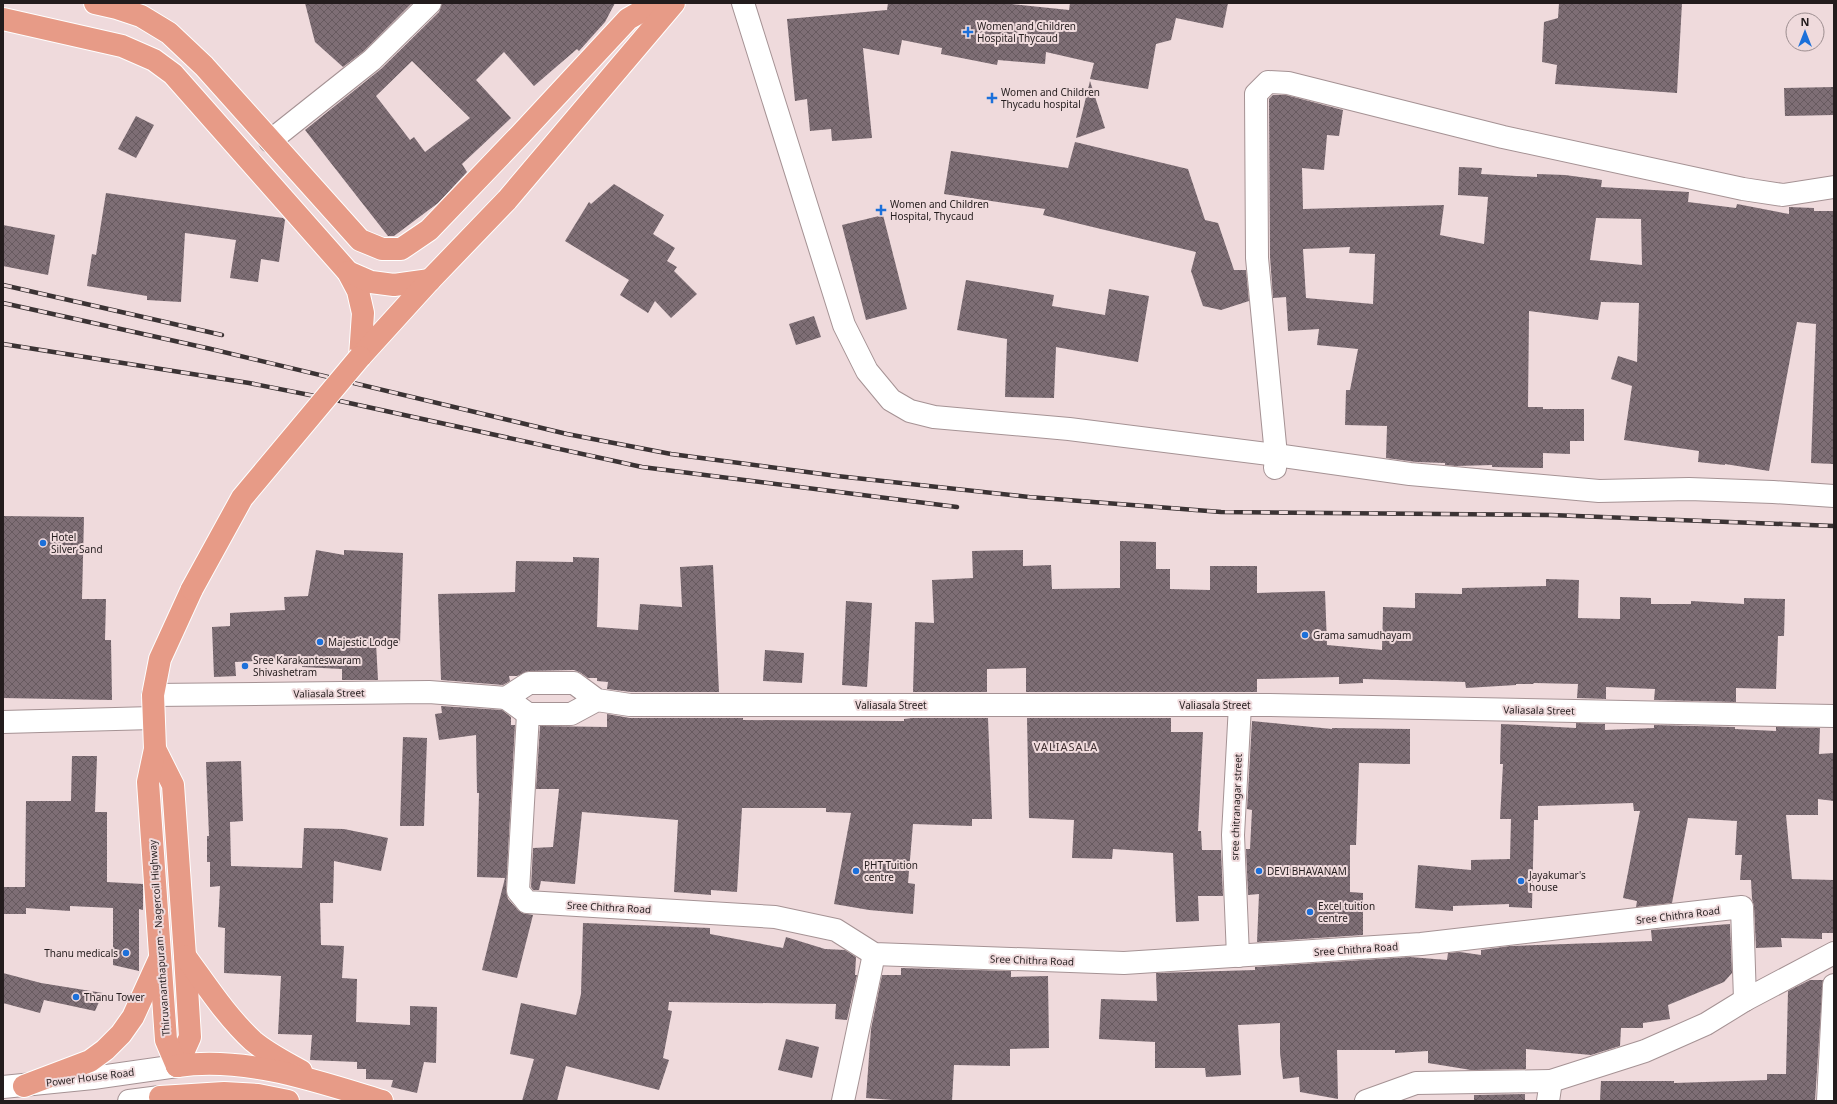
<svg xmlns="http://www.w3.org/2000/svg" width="1837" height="1104" viewBox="0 0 1837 1104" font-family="'Noto Sans',sans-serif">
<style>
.building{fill:url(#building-cross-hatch);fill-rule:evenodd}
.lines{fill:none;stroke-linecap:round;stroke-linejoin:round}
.street-casing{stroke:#a59294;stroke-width:24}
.secondary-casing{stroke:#a59294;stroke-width:24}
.primary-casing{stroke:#fff;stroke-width:24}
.street{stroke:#fff;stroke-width:22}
.secondary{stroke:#fff;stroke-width:22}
.primary{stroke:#e79b87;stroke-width:22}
.rail-casing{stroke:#3b3334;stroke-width:4.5}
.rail{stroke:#efdadc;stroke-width:3;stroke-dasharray:9;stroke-linecap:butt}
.primary-bridge-casing{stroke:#fff;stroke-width:24;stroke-linecap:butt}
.primary-bridge{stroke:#e79b87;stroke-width:22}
.poi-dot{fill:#1c70da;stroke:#efdadc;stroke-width:1.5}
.labels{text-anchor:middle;stroke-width:4;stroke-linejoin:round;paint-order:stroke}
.poi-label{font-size:10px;fill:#231c1d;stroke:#efdadc;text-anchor:start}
.street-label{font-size:10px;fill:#231c1d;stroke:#efdadc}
.neighbourhood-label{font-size:11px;letter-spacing:1px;fill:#3e2f30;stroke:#efdadc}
</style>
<defs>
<pattern id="building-cross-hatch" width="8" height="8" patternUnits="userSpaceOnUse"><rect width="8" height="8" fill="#7e6e75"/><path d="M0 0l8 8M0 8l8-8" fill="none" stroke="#675a5f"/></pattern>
</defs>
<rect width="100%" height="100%" fill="#efdadc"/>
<g class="building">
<path d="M 305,3 L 412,3 L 364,51 L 343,67 L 315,42 Z"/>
<path d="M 442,3 L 615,3 L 605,22 L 579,51 L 577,49 L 534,86 L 504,52 L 476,80 L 511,118 L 462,164 L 467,172 L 438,203 L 394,236 L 388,236 L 305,130 L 381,69 L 439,12 ZM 412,61 L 470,118 L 425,152 L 414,137 L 410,140 L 376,96 Z"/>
<path d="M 888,3 L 1001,3 L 1069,10 L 1070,3 L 1228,3 L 1223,28 L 1176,18 L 1171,40 L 1156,44 L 1148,89 L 1090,79 L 1094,63 L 1046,52 L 1045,64 L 998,60 L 997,65 L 941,54 L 942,48 L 902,40 L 899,55 L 863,48 L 872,138 L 832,141 L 831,129 L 810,131 L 807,99 L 795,101 L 787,19 L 887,10 Z"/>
<path d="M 1559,3 L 1682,3 L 1677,93 L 1555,84 L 1557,65 L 1542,62 L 1544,22 L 1558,18 Z"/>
<path d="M 1090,81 L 1105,128 L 1076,138 Z"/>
<path d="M 1834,87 L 1834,115 L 1785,116 L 1784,88 Z"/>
<path d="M 1273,95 L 1286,95 L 1343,110 L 1339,136 L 1327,135 L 1324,170 L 1302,168 L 1303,209 L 1444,205 L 1440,235 L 1484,244 L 1488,197 L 1458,195 L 1459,167 L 1482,168 L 1481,174 L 1537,177 L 1537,174 L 1565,175 L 1602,180 L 1601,187 L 1689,192 L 1688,202 L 1736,208 L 1737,204 L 1789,214 L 1789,207 L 1814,208 L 1814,211 L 1834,211 L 1834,464 L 1811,463 L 1816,324 L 1797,322 L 1769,471 L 1725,464 L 1725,465 L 1698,462 L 1699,451 L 1624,440 L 1632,386 L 1611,379 L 1618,356 L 1637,362 L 1639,303 L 1601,302 L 1598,320 L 1529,311 L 1528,407 L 1543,407 L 1543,409 L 1584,409 L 1584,441 L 1570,441 L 1570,454 L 1543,453 L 1543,468 L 1492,467 L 1492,465 L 1456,466 L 1445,465 L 1445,463 L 1416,462 L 1386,458 L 1387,426 L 1345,425 L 1346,390 L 1350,390 L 1358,349 L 1317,345 L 1319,329 L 1288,331 L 1286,297 L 1273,298 L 1270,257 L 1269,99 ZM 1596,218 L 1641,219 L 1642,265 L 1590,260 ZM 1350,247 L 1349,253 L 1375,254 L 1373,304 L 1306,298 L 1303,249 Z"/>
<path d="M 136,116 L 154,125 L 136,158 L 118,149 Z"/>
<path d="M 1075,142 L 1188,169 L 1205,220 L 1218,223 L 1234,270 L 1246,270 L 1249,301 L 1221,310 L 1203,306 L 1191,271 L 1196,252 L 1043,215 L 1045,209 L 944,194 L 951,151 L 1068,168 Z"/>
<path d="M 614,184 L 664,215 L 653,234 L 675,248 L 667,261 L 677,267 L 674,271 L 697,294 L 671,318 L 655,301 L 648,313 L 620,295 L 629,280 L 565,241 L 589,202 L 591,204 Z"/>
<path d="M 106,193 L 283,218 L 285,220 L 279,262 L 261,259 L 258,282 L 230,278 L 236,240 L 185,233 L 181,302 L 147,300 L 147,296 L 87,286 L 92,254 L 96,255 Z"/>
<path d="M 883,215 L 907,309 L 866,320 L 842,225 Z"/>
<path d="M 3,225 L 55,235 L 48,275 L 3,266 Z"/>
<path d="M 966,280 L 1054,295 L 1052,306 L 1105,315 L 1109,289 L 1149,296 L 1138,362 L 1056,347 L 1054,398 L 1005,397 L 1007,339 L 957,330 Z"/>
<path d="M 814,316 L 821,337 L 796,345 L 789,324 Z"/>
<path d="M 3,516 L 84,517 L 82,599 L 106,599 L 105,640 L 111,640 L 112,700 L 3,698 Z"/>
<path d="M 1120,541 L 1156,542 L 1156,569 L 1170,569 L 1170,589 L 1210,590 L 1210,566 L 1257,566 L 1257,593 L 1325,591 L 1327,645 L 1382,650 L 1383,607 L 1415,608 L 1415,593 L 1462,594 L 1462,588 L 1546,586 L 1546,579 L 1579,580 L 1578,618 L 1620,619 L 1620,597 L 1651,598 L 1651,604 L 1691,604 L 1691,601 L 1744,604 L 1744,598 L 1785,599 L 1784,636 L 1778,636 L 1776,689 L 1736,688 L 1736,702 L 1654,700 L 1655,689 L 1606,687 L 1606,699 L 1577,698 L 1578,684 L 1534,683 L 1533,684 L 1516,684 L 1516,685 L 1466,688 L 1465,682 L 1363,679 L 1363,683 L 1339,684 L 1339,677 L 1257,679 L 1257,692 L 1026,692 L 1026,668 L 987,669 L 987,692 L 913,692 L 915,622 L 934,623 L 932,580 L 973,578 L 972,551 L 1023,550 L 1023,566 L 1051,565 L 1052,589 L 1120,588 Z"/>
<path d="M 316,550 L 344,555 L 344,550 L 403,553 L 400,644 L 376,643 L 378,680 L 342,680 L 342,669 L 302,667 L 302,659 L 235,662 L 236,676 L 214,677 L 212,627 L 230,626 L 230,613 L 285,610 L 284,597 L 308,596 Z"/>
<path d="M 573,557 L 599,558 L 597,627 L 638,630 L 640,604 L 682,607 L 680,567 L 713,565 L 719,692 L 631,692 L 607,689 L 608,682 L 597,681 L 597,678 L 588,678 L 581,673 L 574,670 L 529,671 L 517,676 L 509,676 L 510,681 L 503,685 L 441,680 L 438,594 L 515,592 L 516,561 L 573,562 Z"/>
<path d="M 846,601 L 872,603 L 867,687 L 842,685 Z"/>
<path d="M 765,650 L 804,653 L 802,683 L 763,681 Z"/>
<path d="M 441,706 L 502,710 L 511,717 L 511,725 L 515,725 L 506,890 L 508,899 L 518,910 L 522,913 L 533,915 L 517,978 L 482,970 L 505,878 L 477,877 L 479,793 L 477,793 L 476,735 L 439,740 L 435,714 L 442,713 Z"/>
<path d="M 607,714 L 630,718 L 743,718 L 743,720 L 904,721 L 904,719 L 912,718 L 988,718 L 992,819 L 972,819 L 972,826 L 913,824 L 908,883 L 915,884 L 913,914 L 869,910 L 834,904 L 851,813 L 826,812 L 826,808 L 742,808 L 737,892 L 711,890 L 711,895 L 674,892 L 678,820 L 582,812 L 575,884 L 541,881 L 539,890 L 533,890 L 531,887 L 533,848 L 553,847 L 559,789 L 536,789 L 540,726 L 607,727 Z"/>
<path d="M 1027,718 L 1171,718 L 1171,732 L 1203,732 L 1198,831 L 1201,831 L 1202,850 L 1221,850 L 1223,896 L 1198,896 L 1199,921 L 1176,922 L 1173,853 L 1113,849 L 1112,859 L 1072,858 L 1074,820 L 1029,818 Z"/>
<path d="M 1252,721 L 1332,729 L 1332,728 L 1410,729 L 1410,764 L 1359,763 L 1356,845 L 1350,845 L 1350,892 L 1363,893 L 1363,935 L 1257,942 L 1259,894 L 1248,895 L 1246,849 L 1250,849 L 1252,810 L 1247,809 Z"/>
<path d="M 1576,723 L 1605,724 L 1605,730 L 1654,728 L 1654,725 L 1735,727 L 1735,729 L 1776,731 L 1776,727 L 1820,728 L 1819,754 L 1834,753 L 1834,801 L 1818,799 L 1818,815 L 1786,815 L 1792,879 L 1834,880 L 1834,933 L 1822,933 L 1822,939 L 1781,938 L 1782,947 L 1756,948 L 1754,907 L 1752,899 L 1751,880 L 1740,880 L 1742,855 L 1735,855 L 1737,821 L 1688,818 L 1672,903 L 1636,907 L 1637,901 L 1623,898 L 1640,811 L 1634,811 L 1633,803 L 1538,806 L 1538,820 L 1534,820 L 1532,908 L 1509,907 L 1509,904 L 1453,906 L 1453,911 L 1415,908 L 1418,865 L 1471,870 L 1471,860 L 1510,859 L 1511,819 L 1500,819 L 1503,764 L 1500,764 L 1501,724 L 1576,728 Z"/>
<path d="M 403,737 L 427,738 L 424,826 L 400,826 Z"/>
<path d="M 72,756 L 97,756 L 95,812 L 107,812 L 107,882 L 143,884 L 143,910 L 139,909 L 139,971 L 113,965 L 113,908 L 70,906 L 70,911 L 26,908 L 26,914 L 3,914 L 3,887 L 25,887 L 26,801 L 71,801 Z"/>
<path d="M 241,761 L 243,821 L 230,822 L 231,866 L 302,868 L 304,828 L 344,829 L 388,838 L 381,871 L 334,861 L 333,903 L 320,903 L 321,945 L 344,946 L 342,978 L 357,979 L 356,1022 L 410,1025 L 410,1006 L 437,1007 L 436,1063 L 424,1062 L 417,1093 L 391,1087 L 393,1080 L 366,1079 L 366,1069 L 357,1069 L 357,1062 L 310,1060 L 312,1035 L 278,1034 L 281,976 L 224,973 L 225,928 L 218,927 L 220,886 L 210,887 L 210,862 L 207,862 L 207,836 L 209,836 L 206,762 Z"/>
<path d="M 583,923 L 710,928 L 710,934 L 783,948 L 786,937 L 825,949 L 845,950 L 856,957 L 855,975 L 857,975 L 847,1020 L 835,1019 L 836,1004 L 669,1002 L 668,1010 L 672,1011 L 663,1058 L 669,1060 L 659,1090 L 566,1066 L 557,1101 L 522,1101 L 534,1059 L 510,1054 L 521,1003 L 576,1015 L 581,994 Z"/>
<path d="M 1730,924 L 1732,973 L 1724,982 L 1668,1005 L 1670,1019 L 1643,1023 L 1643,1028 L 1621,1028 L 1620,1046 L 1591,1055 L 1526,1049 L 1526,1069 L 1471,1070 L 1428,1063 L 1428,1051 L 1395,1053 L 1395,1050 L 1337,1050 L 1338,1099 L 1300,1092 L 1299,1077 L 1283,1079 L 1280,1053 L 1280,1023 L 1238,1025 L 1241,1075 L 1206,1077 L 1205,1068 L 1155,1068 L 1155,1042 L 1099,1039 L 1101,999 L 1157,1001 L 1156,973 L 1255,970 L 1255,967 L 1410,957 L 1447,960 L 1448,953 L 1460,952 L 1481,955 L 1481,950 L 1510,946 L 1652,941 L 1651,930 Z"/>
<path d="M 901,968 L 1011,971 L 1011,977 L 1048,976 L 1049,1048 L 1010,1049 L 1010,1066 L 954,1065 L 952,1101 L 907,1101 L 866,1098 L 871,1029 L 882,975 L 901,975 Z"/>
<path d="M 3,973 L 41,983 L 103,993 L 95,1011 L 44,1000 L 40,1013 L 3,1003 Z"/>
<path d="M 1810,980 L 1823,980 L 1815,1101 L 1600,1101 L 1601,1081 L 1674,1081 L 1674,1083 L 1767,1080 L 1767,1074 L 1786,1074 L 1788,991 Z"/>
<path d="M 786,1039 L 819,1047 L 812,1078 L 778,1070 Z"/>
<path d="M 1525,1094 L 1525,1101 L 1474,1101 L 1474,1095 Z"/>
</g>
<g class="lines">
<g class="street-casing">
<g id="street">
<path d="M 743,3 L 844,325 L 867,371 L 891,400 L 910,411 L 934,417 L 1069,429 L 1276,455 L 1410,474 L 1599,491 L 1689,489 L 1773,492 L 1834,496"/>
<path d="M 270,141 L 372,60 L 430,3"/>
<path d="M 1275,468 L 1276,455 L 1257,258 L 1256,94 L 1268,82 L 1288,83 L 1503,137 L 1743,189 L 1783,195 L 1834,187"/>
<path d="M 153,695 L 429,692 L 506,698"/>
<path d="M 597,700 L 571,714 L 528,714 L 506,698 L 529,683 L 574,683 L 597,700 L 630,705 L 1270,705 L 1834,716"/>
<path d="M 528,714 L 518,891 L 527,902 L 775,917 L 836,930 L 874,954 L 1124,963 L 1421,944 L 1742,907 L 1745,1000"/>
<path d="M 3,722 L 153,718"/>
<path d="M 1238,956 L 1233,835 L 1240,705"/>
<path d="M 843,1101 L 874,954"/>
<path d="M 1366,1101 L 1416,1083 L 1551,1081"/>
<path d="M 1548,1101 L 1551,1081 L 1645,1051 L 1706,1024 L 1745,1000 L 1834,953"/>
<path d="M 1828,1101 L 1834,985"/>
</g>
</g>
<g class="secondary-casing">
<g id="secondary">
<path d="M 3,1087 L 93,1078 L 177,1066"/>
<path d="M 129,1101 L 160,1097"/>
</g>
</g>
<g class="primary-casing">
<g id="primary">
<path d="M 95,3 L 117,8 L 141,16 L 169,33 L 204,66 L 360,240 L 382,249 L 401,249 L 429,230 L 521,134 L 628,19 L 656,3"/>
<path d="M 3,19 L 122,46 L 154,60 L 173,74 L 348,272 L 358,291 L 363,313 L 360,357"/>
<path d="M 348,272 L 371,282 L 394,285 L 430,280"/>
<path d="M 360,357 L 430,280 L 507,200 L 674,3"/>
<path d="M 155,749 L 173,785 L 185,956 L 190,1037 L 177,1066"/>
<path d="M 185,956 C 207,986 226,1016 253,1041 C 267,1053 285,1062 301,1071"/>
<path d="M 177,1066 L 166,1040 L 148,782 L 155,749 L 153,695 L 160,659 L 192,589"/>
<path d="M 177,1066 C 246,1056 317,1081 382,1101"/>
<path d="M 24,1086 L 90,1061 L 105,1050 L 121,1034 L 133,1017 L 159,960"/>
<path d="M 160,1097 L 224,1093 L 258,1095 L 288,1101"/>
</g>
</g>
<use href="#street" class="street"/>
<use href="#secondary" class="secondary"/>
<use href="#primary" class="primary"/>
<g class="rail-casing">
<g id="rail">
<path d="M 3,285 L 222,335"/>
<path d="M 3,303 L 211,349 L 567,434 L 671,454 L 837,476 L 1029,497 L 1221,512 L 1551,515 L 1834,526"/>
<path d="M 3,344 L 249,383 L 340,401 L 642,467 L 957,507"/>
</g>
</g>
<use href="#rail" class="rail"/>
<g class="primary-bridge-casing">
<path id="primary-bridge" d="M 192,589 L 242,498 L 360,357"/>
</g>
<use href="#primary-bridge" class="primary-bridge"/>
</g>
<g class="poi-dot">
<path d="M966 26h4v4h4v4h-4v4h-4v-4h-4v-4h4z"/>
<path d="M990 92h4v4h4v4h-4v4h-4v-4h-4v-4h4z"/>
<path d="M879 204h4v4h4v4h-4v4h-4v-4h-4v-4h4z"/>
<circle cx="43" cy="543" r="4"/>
<circle cx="1305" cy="635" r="4"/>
<circle cx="320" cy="642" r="4"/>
<circle cx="245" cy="666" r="4"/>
<circle cx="856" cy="871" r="4"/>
<circle cx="1259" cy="871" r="4"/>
<circle cx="1521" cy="881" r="4"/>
<circle cx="1310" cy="912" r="4"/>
<circle cx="126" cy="953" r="4"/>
<circle cx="76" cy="997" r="4"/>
</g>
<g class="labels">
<g class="poi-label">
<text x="977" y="30">Women and Children<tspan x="977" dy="12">Hospital Thycaud</tspan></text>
<text x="1001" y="96">Women and Children<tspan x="1001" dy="12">Thycadu hospital</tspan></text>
<text x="890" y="208">Women and Children<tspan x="890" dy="12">Hospital, Thycaud</tspan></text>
<text x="51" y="541">Hotel<tspan x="51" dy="12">Silver Sand</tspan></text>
<text x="1313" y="639">Grama samudhayam</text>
<text x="328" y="646">Majestic Lodge</text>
<text x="253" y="664">Sree Karakanteswaram<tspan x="253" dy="12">Shivashetram</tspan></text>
<text x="864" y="869">PHT Tuition<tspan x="864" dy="12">centre</tspan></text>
<text x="1267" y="875">DEVI BHAVANAM</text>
<text x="1529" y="879">Jayakumar's<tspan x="1529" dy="12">house</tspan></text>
<text x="1318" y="910">Excel tuition<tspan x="1318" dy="12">centre</tspan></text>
<text x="118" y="957" text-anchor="end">Thanu medicals</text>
<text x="84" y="1001">Thanu Tower</text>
</g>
<g class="street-label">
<text transform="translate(329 693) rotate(-1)" y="4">Valiasala Street</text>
<text x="891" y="709">Valiasala Street</text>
<text x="1215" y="709">Valiasala Street</text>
<text transform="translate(1539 710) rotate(1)" y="4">Valiasala Street</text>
<text transform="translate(1236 807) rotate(-88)" y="4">sree chitranagar street</text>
<text transform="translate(609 907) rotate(3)" y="4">Sree Chithra Road</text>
<text transform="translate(1678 915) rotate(-7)" y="4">Sree Chithra Road</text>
<text transform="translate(159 938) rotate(-94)" y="4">Thiruvananthapuram - Nagercoil Highway</text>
<text transform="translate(1356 949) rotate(-4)" y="4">Sree Chithra Road</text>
<text transform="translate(1032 960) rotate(2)" y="4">Sree Chithra Road</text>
<text transform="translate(90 1077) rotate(-7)" y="4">Power House Road</text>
</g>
<g class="neighbourhood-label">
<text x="1066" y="751">VALIASALA</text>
</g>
</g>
<rect width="1837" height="1104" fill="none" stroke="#231c1d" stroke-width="8"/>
<g transform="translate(1805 32)"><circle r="19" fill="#efdadc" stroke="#9d8e90"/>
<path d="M0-3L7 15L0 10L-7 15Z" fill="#1c70da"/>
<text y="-6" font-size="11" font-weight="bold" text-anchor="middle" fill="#231c1d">N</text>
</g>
</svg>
